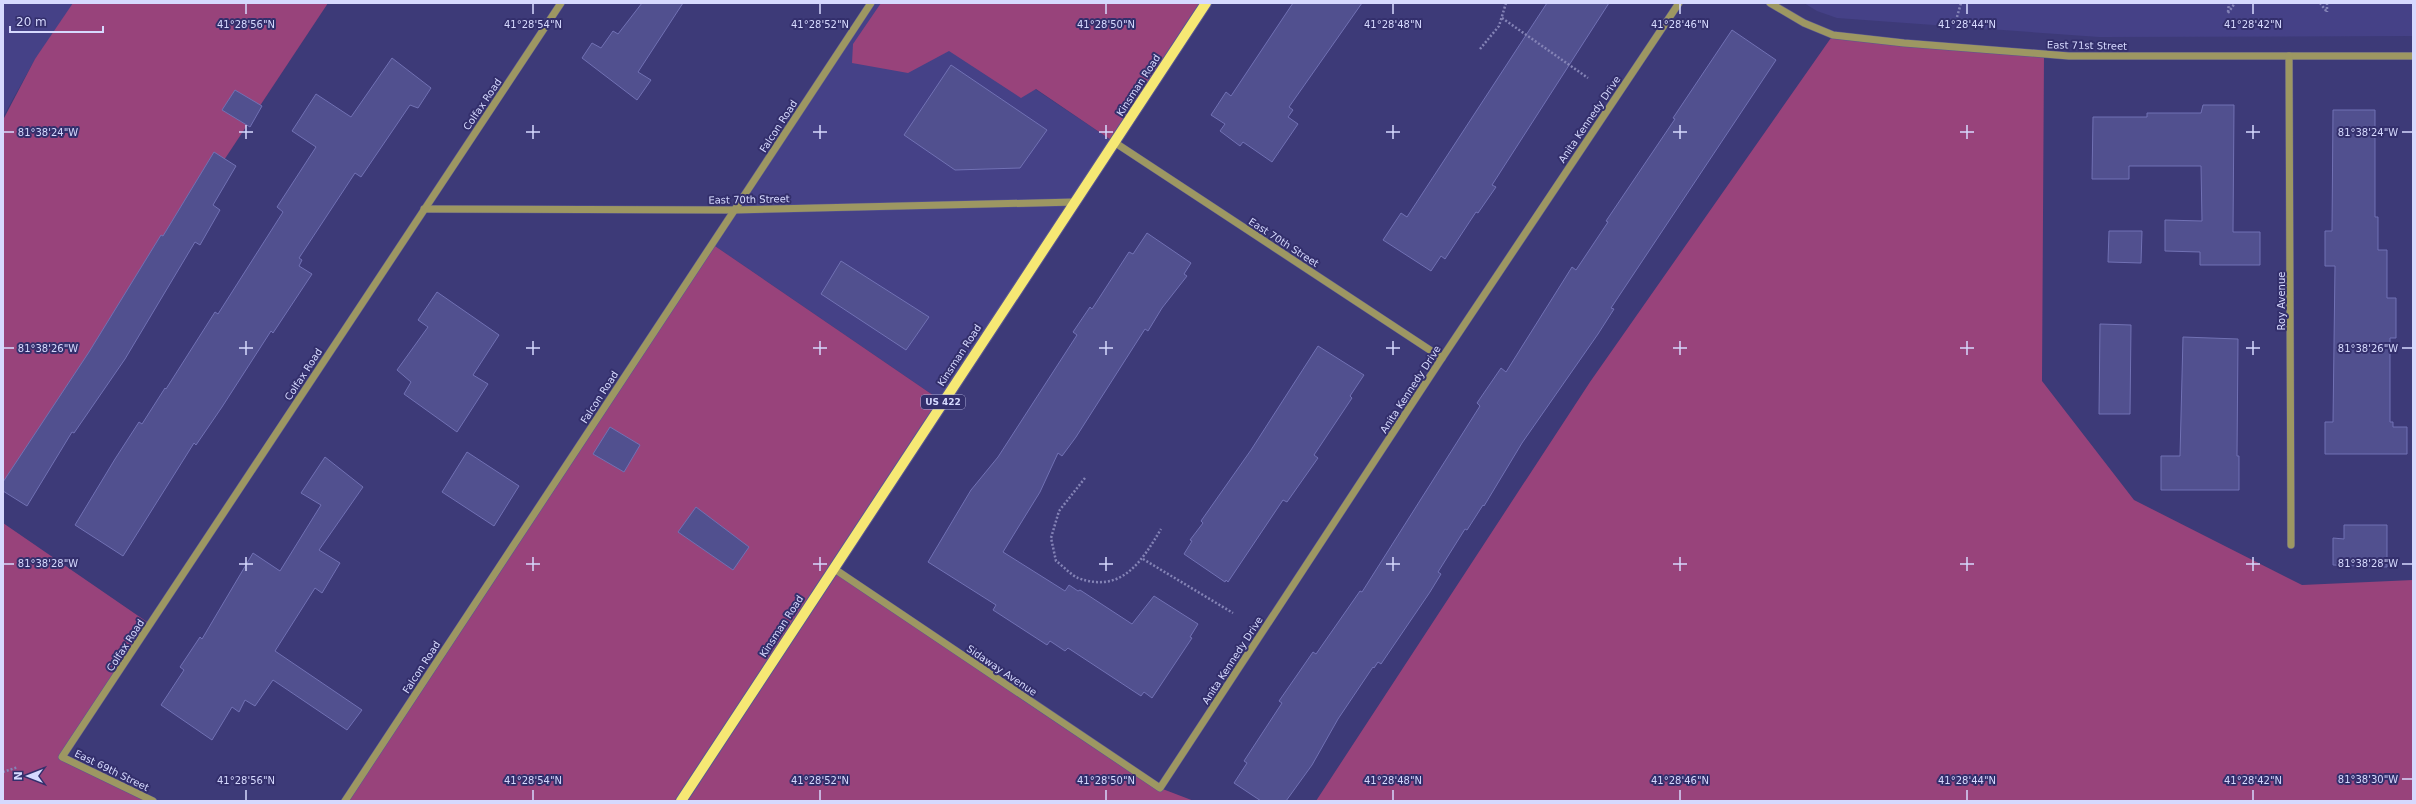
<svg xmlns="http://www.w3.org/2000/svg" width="2416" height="804" viewBox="0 0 2416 804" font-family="'DejaVu Sans',sans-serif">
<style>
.built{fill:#454187}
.green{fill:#98437b}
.building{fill:#51508f;stroke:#7171b4}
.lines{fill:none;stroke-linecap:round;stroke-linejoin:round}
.minor-casing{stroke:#595790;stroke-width:8}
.major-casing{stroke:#595790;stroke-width:12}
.path{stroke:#8483b6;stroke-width:2.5;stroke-dasharray:2 2;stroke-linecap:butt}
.minor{stroke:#9d9762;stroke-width:7}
.major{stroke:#f6e874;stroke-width:10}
.ticks{fill:none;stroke:#d6d9fe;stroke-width:1.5}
.labels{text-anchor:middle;stroke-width:4;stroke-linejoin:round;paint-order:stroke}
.shield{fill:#332f6c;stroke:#a5a6d2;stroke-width:1}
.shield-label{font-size:9px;font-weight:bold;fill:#d6d9fe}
.street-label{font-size:10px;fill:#d6d9fe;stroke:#332f6c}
.ticks-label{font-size:10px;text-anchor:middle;fill:#d6d9fe;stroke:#332f6c;stroke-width:4;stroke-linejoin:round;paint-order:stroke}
</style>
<rect width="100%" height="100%" fill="#3d3a78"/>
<g class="built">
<path d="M 3,3 L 88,3 L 35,59 L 3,117 Z"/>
<path d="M 871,3 L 907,3 L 1114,142 L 943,402 L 712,244 Z"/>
<path d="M 1804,3 L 2413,3 L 2413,36 L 2099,37 L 1837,18 L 1817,11 Z"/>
</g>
<g class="green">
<path d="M 73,3 L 328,3 L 3,494 L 3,120 L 35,59 Z"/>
<path d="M 881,3 L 1206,3 L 1114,142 L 1036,89 L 1021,98 L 949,51 L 908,73 L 852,63 L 853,44 Z"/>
<path d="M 1833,35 L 2044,54 L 2042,381 L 2134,500 L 2302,585 L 2413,580 L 2413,801 L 1316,801 L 1590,382 Z"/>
<path d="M 712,244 L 943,402 L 833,568 L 1160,788 L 1194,801 L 345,801 Z"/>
<path d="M 3,523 L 150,624 L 63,757 L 153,801 L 3,801 Z"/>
</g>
<g class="building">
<path d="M 642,3 L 683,3 L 638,72 L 651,80 L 637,100 L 582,58 L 592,43 L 601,48 L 613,31 L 618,34 Z"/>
<path d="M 1293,3 L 1362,3 L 1289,107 L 1293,110 L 1288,117 L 1298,124 L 1272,162 L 1243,142 L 1240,146 L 1220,131 L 1225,124 L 1211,115 L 1226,92 L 1231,96 Z"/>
<path d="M 1547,3 L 1609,3 L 1492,185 L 1496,187 L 1478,213 L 1476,212 L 1445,259 L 1441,256 L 1431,271 L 1383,240 L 1401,213 L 1407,217 Z"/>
<path d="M 1732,30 L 1776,60 L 1611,308 L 1614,309 L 1598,334 L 1522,443 L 1484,506 L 1483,505 L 1467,530 L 1465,529 L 1438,572 L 1441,574 L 1430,592 L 1381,664 L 1378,662 L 1374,668 L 1373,667 L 1338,719 L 1312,765 L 1286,801 L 1261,801 L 1234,783 L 1247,763 L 1244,761 L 1282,703 L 1279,701 L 1313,652 L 1316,654 L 1360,591 L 1362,592 L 1480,406 L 1477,403 L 1501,368 L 1506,372 L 1572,267 L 1576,270 L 1608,222 L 1606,221 L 1675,119 L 1673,118 Z"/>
<path d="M 392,58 L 431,88 L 418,108 L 410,105 L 361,177 L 355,173 L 299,258 L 302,260 L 299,266 L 312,274 L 273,333 L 271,331 L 222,407 L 196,445 L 194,443 L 123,556 L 75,525 L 115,459 L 139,422 L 142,424 L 165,388 L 166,389 L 215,312 L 218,314 L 283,212 L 277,207 L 316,147 L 292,131 L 316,94 L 351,117 Z"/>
<path d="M 951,65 L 1047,130 L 1020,168 L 955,170 L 904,135 Z"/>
<path d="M 235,90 L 262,106 L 250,127 L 222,110 Z"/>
<path d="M 2203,105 L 2234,105 L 2233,232 L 2260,232 L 2260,265 L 2200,265 L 2200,252 L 2165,251 L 2165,220 L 2202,221 L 2201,166 L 2129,166 L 2129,179 L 2092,179 L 2093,117 L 2147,117 L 2147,113 L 2201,113 Z"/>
<path d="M 2333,110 L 2375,110 L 2375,217 L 2378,217 L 2378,250 L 2387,250 L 2387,298 L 2396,298 L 2396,338 L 2390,338 L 2390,422 L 2393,422 L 2393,427 L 2407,427 L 2407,454 L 2325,454 L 2325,422 L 2333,422 L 2335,266 L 2325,266 L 2325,231 L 2332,231 Z"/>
<path d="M 214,152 L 236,166 L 213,205 L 220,210 L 200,245 L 195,242 L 125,359 L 74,433 L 72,432 L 27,506 L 3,491 L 3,482 L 89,352 L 161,235 L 163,236 Z"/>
<path d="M 2109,231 L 2142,231 L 2141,263 L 2108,262 Z"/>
<path d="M 1147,233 L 1191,263 L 1184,274 L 1187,276 L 1162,308 L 1148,331 L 1145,329 L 1076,437 L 1062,456 L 1058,453 L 1040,492 L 1003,552 L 1065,591 L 1069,585 L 1078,591 L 1080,590 L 1132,624 L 1154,596 L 1198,624 L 1190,637 L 1192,638 L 1152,698 L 1144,692 L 1141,696 L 1068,648 L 1065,651 L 1050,641 L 1047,645 L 993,610 L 996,605 L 928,562 L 971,490 L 998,457 L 1077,335 L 1073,332 L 1090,307 L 1092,309 L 1129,252 L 1133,254 Z"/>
<path d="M 841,261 L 929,317 L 906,350 L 821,294 Z"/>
<path d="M 437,292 L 499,335 L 473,375 L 488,384 L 457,432 L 404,394 L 411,382 L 397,370 L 428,327 L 418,320 Z"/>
<path d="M 2100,324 L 2131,325 L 2130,414 L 2099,414 Z"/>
<path d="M 2183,337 L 2238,339 L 2237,456 L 2239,456 L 2239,490 L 2161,490 L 2161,456 L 2180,456 Z"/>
<path d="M 1318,346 L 1364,375 L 1350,396 L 1352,398 L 1314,455 L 1318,458 L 1287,502 L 1283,500 L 1228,582 L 1226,580 L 1225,582 L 1184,554 L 1192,541 L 1190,540 L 1203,523 L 1201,521 L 1251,450 Z"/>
<path d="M 610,427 L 640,445 L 624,472 L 593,454 Z"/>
<path d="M 467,452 L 519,486 L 494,526 L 442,492 Z"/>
<path d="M 325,457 L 363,487 L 319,550 L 340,563 L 322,593 L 315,588 L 275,651 L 362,710 L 347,730 L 273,680 L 255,706 L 245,700 L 239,712 L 232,707 L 212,740 L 161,705 L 184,670 L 180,667 L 200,637 L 202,639 L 253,553 L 280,571 L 321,505 L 301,493 Z"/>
<path d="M 696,507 L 749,547 L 733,570 L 678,532 Z"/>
<path d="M 2344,525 L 2387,525 L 2387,567 L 2333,565 L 2333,538 L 2344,539 Z"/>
</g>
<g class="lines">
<g class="minor-casing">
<g id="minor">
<path d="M 1770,3 L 1804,23 L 1833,35 L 1904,43 L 2069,56 L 2413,56"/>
<path d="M 2289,56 L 2291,545"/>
<path d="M 1114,142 L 1442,358"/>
<path d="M 424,209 L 734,210 L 1075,202"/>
<path d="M 833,568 L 1160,788 L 1442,358 L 1679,3"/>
<path d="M 153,801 L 62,757 L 561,3"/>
<path d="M 345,801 L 871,3"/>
</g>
</g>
<g class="major-casing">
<path id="major" d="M 681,801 L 1206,3"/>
</g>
<g class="path">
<path d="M 2320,3 L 2327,12"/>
<path d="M 2327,3 L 2327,12"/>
<path d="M 2228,12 L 2229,3"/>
<path d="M 2228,13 L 2235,3"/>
<path d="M 1957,17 L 1961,3"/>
<path d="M 1502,18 L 1588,78"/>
<path d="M 1480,49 L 1499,26 L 1506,3"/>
<path d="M 1085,478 L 1059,511 L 1051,538 L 1056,561 C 1063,566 1071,575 1078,578 C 1122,594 1142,561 1161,529"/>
<path d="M 1143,559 L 1233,613"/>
<path d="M 3,772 L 18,767"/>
</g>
<use href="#minor" class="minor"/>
<use href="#major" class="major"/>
</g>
<path class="ticks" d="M 246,4 L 246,14M 533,4 L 533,14M 820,4 L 820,14M 1106,4 L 1106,14M 1393,4 L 1393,14M 1680,4 L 1680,14M 1967,4 L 1967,14M 2253,4 L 2253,14M 246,125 L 246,139M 533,125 L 533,139M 820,125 L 820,139M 1106,125 L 1106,139M 1393,125 L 1393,139M 1680,125 L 1680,139M 1967,125 L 1967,139M 2253,125 L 2253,139M 4,132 L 14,132M 239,132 L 253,132M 526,132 L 540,132M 813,132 L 827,132M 1099,132 L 1113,132M 1386,132 L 1400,132M 1673,132 L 1687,132M 1960,132 L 1974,132M 2246,132 L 2260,132M 2402,132 L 2412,132M 246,341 L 246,355M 533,341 L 533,355M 820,341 L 820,355M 1106,341 L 1106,355M 1393,341 L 1393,355M 1680,341 L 1680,355M 1967,341 L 1967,355M 2253,341 L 2253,355M 4,348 L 14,348M 239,348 L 253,348M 526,348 L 540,348M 813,348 L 827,348M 1099,348 L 1113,348M 1386,348 L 1400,348M 1673,348 L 1687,348M 1960,348 L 1974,348M 2246,348 L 2260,348M 2402,348 L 2412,348M 246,557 L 246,571M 533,557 L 533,571M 820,557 L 820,571M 1106,557 L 1106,571M 1393,557 L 1393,571M 1680,557 L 1680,571M 1967,557 L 1967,571M 2253,557 L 2253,571M 4,564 L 14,564M 239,564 L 253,564M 526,564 L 540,564M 813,564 L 827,564M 1099,564 L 1113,564M 1386,564 L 1400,564M 1673,564 L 1687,564M 1960,564 L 1974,564M 2246,564 L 2260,564M 2402,564 L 2412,564M 2402,779 L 2412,779M 246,790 L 246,800M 533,790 L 533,800M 820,790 L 820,800M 1106,790 L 1106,800M 1393,790 L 1393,800M 1680,790 L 1680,800M 1967,790 L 1967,800M 2253,790 L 2253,800"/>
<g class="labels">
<rect class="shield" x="921" y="395" width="44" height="14" rx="3"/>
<g class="shield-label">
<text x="943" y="405">US 422</text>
</g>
<g class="street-label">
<text transform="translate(2087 45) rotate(1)" y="4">East 71st Street</text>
<text transform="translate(1138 85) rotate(-57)" y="4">Kinsman Road</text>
<text transform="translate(482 104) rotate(-56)" y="4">Colfax Road</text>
<text transform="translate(1589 119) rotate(-56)" y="4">Anita Kennedy Drive</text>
<text transform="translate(778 126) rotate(-57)" y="4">Falcon Road</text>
<text transform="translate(749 199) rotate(-1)" y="4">East 70th Street</text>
<text transform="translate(1284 242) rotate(33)" y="4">East 70th Street</text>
<text transform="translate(2281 301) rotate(-90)" y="4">Roy Avenue</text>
<text transform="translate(959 355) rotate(-57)" y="4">Kinsman Road</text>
<text transform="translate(303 374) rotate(-57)" y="4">Colfax Road</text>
<text transform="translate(1410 389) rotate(-57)" y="4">Anita Kennedy Drive</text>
<text transform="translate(599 397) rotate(-57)" y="4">Falcon Road</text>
<text transform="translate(781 626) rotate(-57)" y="4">Kinsman Road</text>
<text transform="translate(125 645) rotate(-57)" y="4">Colfax Road</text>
<text transform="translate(1232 660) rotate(-57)" y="4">Anita Kennedy Drive</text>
<text transform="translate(421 667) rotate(-57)" y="4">Falcon Road</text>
<text transform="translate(1002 670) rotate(34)" y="4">Sidaway Avenue</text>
<text transform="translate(112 770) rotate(26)" y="4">East 69th Street</text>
</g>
</g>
<g class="ticks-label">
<text x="246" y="28">41°28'56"N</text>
<text x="533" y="28">41°28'54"N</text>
<text x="820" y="28">41°28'52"N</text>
<text x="1106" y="28">41°28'50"N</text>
<text x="1393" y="28">41°28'48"N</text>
<text x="1680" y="28">41°28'46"N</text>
<text x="1967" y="28">41°28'44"N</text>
<text x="2253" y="28">41°28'42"N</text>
<text x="2368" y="136">81°38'24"W</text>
<text x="48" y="136">81°38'24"W</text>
<text x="2368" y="352">81°38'26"W</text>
<text x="48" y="352">81°38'26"W</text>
<text x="2368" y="567">81°38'28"W</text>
<text x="48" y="567">81°38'28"W</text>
<text x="2368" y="783">81°38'30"W</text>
<text x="246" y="784">41°28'56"N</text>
<text x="533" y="784">41°28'54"N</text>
<text x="820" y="784">41°28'52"N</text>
<text x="1106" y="784">41°28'50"N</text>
<text x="1393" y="784">41°28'48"N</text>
<text x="1680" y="784">41°28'46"N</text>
<text x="1967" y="784">41°28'44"N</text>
<text x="2253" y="784">41°28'42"N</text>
</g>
<rect width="2416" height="804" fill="none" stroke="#d6d9fe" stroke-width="8"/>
<g transform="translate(28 776) rotate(270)" stroke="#332f6c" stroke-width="3" paint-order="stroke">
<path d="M0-3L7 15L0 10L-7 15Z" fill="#d6d9fe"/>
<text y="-6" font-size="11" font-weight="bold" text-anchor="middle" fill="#d6d9fe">N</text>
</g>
<path d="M10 26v6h93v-6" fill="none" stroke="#d6d9fe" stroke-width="2"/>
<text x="16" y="26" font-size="12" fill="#d6d9fe" stroke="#332f6c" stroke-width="3" paint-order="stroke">20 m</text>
</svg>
